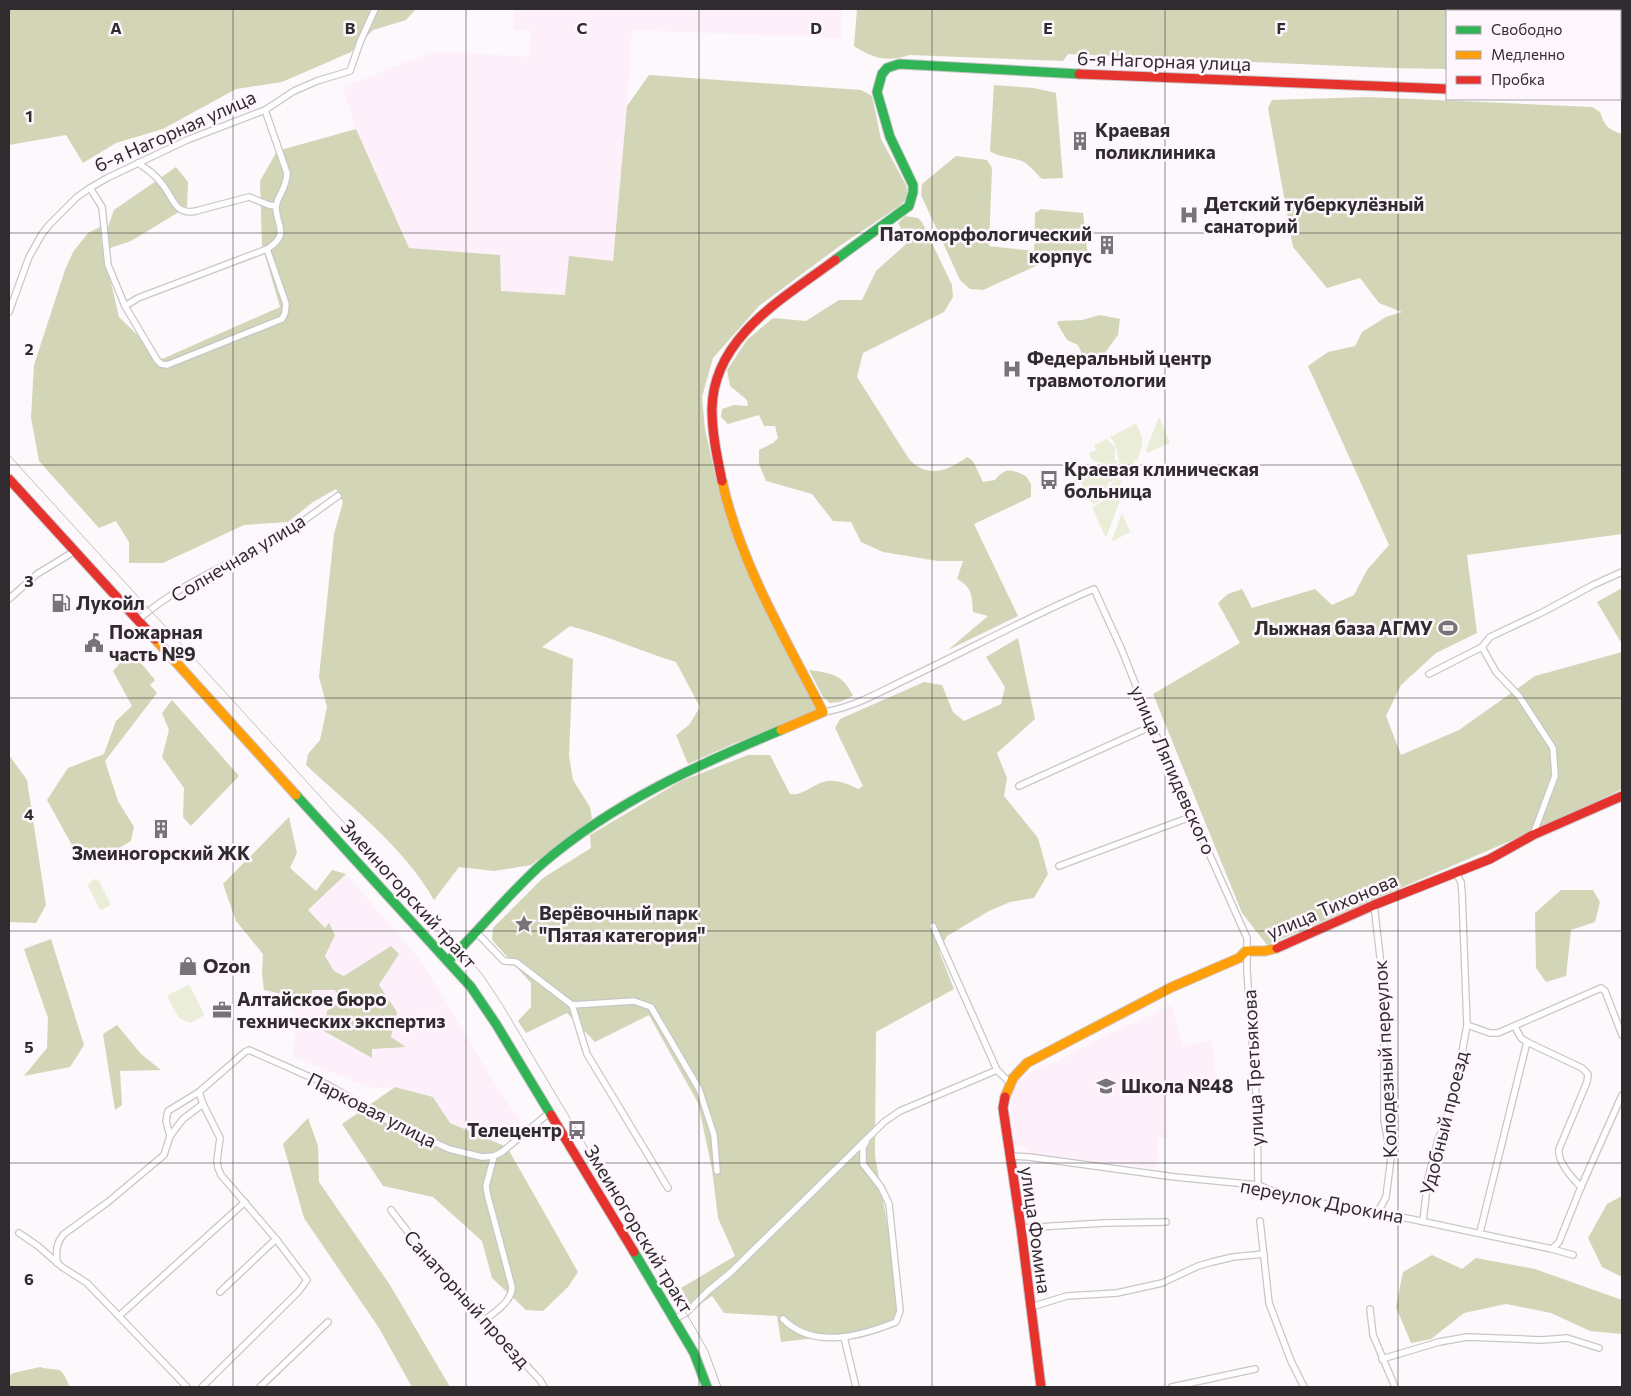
<svg xmlns="http://www.w3.org/2000/svg" width="1631" height="1396" viewBox="0 0 1631 1396" font-family="Commissioner,sans-serif">
<style>
.built{fill:#fdf0fa}
.green{fill:#eaedd7}
.forest{fill:#d2d6b6}
.lines{fill:none;stroke-linecap:round;stroke-linejoin:round}
.street-casing{stroke:#c9c5c8;stroke-width:8}
.fast-casing{stroke:#c9c5c8;stroke-width:11}
.slow-casing{stroke:#c9c5c8;stroke-width:11}
.jam-casing{stroke:#c9c5c8;stroke-width:11}
.street{stroke:#fffefe;stroke-width:5.5}
.fast{stroke:#30b455;stroke-width:9}
.slow{stroke:#ff9f0a;stroke-width:9}
.jam{stroke:#e5322d;stroke-width:9}
.tram{stroke:#c2c1c2;stroke-width:1}
.grid{fill:none;stroke:#302b2f;stroke-width:1;stroke-opacity:0.55}
.labels{text-anchor:middle;stroke-width:5;stroke-linejoin:round;paint-order:stroke}
.street-label{font-size:19px;fill:#302b2f;stroke:#fef6fc}
.poi-label{font-size:19px;font-weight:bold;fill:#302b2f;stroke:#fef6fc;text-anchor:start}
.grid-label{font-size:16px;text-anchor:middle;font-weight:bold;fill:#302b2f;stroke:#fef6fc;stroke-width:5;stroke-linejoin:round;paint-order:stroke}
</style>
<rect width="100%" height="100%" fill="#fcf8fb"/>
<g class="built">
<path d="M 513,9 L 842,9 L 841,38 L 632,30 L 627,106 L 613,261 L 565,295 L 501,291 L 500,255 L 409,248 L 356,129 L 343,87 L 435,51 L 529,57 L 531,31 L 513,30 Z"/>
<path d="M 346,874 L 422,962 L 495,1084 L 521,1122 L 497,1143 L 450,1123 L 433,1097 L 395,1087 L 372,1088 L 293,1057 L 297,1015 L 264,990 L 308,910 Z"/>
<path d="M 1171,1005 L 1183,1046 L 1212,1040 L 1217,1084 L 1165,1091 L 1167,1138 L 1157,1138 L 1158,1161 L 1156,1161 L 1155,1168 L 1029,1154 L 1027,1146 L 1014,1146 L 1010,1111 L 1012,1089 L 1018,1081 L 1030,1072 L 1060,1060 L 1095,1041 Z"/>
</g>
<g class="green">
<path d="M 1159,417 L 1170,443 L 1147,453 L 1146,450 Z"/>
<path d="M 1135,424 L 1137,425 C 1145,441 1143,445 1137,461 L 1135,460 L 1133,465 L 1128,465 L 1124,470 C 1114,460 1121,447 1110,437 Z"/>
<path d="M 1107,439 L 1115,447 L 1115,459 L 1122,471 L 1114,468 L 1114,467 L 1092,460 L 1089,453 L 1096,450 L 1094,445 Z"/>
<path d="M 1090,468 L 1111,477 L 1112,475 L 1120,478 L 1108,483 L 1102,500 L 1094,504 L 1090,501 L 1078,475 L 1083,473 L 1083,470 Z"/>
<path d="M 1117,480 L 1122,480 L 1119,486 L 1123,490 L 1121,494 L 1122,495 L 1106,538 L 1092,507 C 1112,500 1102,488 1117,480 Z"/>
<path d="M 1122,513 L 1130,532 L 1113,541 L 1112,540 Z"/>
<path d="M 95,879 L 99,881 L 111,905 L 100,910 L 88,886 L 90,882 Z"/>
<path d="M 188,985 L 190,986 L 204,1014 L 203,1016 L 190,1023 L 179,1018 L 168,998 L 168,995 Z"/>
</g>
<g class="forest">
<path d="M 9,9 L 416,9 L 406,20 L 373,30 L 351,52 L 282,82 L 236,89 L 163,129 L 116,143 L 83,163 L 66,135 L 9,145 Z"/>
<path d="M 857,9 L 1622,9 L 1622,72 L 1620,72 L 1620,11 L 1447,11 L 1447,69 L 1392,68 L 1068,54 L 1063,61 L 910,55 C 887,62 874,59 854,46 Z"/>
<path d="M 649,75 L 861,90 L 872,96 L 881,139 L 906,185 L 908,198 L 898,207 L 841,245 L 759,306 L 713,358 L 702,397 L 705,429 L 719,492 L 738,552 L 817,709 L 811,713 L 733,744 L 688,764 L 676,735 L 689,725 L 700,707 L 676,662 C 640,651 606,635 570,626 L 542,647 L 573,659 L 569,756 L 573,780 L 590,807 L 592,819 L 531,865 L 494,871 L 459,867 L 434,900 C 404,847 350,806 306,765 L 308,754 L 320,740 L 327,707 L 319,677 L 334,534 L 343,502 L 336,489 L 313,502 L 288,522 L 244,525 L 163,563 L 129,563 L 129,542 L 116,521 L 99,528 L 39,461 L 31,418 L 34,365 L 65,270 L 73,252 L 88,233 L 102,226 L 101,240 L 119,317 L 162,359 L 280,307 L 262,245 L 260,181 L 277,151 L 356,129 L 409,248 L 500,255 L 501,291 L 565,295 L 569,256 L 613,261 L 627,106 Z"/>
<path d="M 994,85 L 1034,88 L 1056,93 L 1063,178 L 1042,179 C 1036,174 1031,166 1024,162 C 1013,157 1000,158 990,151 Z"/>
<path d="M 1367,97 L 1592,107 L 1600,112 C 1605,126 1607,129 1622,134 L 1622,534 L 1467,555 L 1477,633 L 1436,653 L 1401,685 L 1386,716 L 1401,755 L 1459,730 L 1535,676 L 1622,652 L 1622,789 L 1571,815 L 1267,945 L 1242,913 L 1153,694 L 1240,643 L 1218,603 L 1228,594 L 1242,589 L 1252,608 L 1315,589 L 1332,605 L 1354,595 L 1367,570 L 1389,545 L 1308,366 L 1328,352 L 1355,346 L 1362,332 L 1386,317 L 1402,312 L 1379,303 L 1360,278 L 1327,288 L 1293,247 L 1268,108 L 1272,100 Z"/>
<path d="M 956,156 L 987,160 L 992,168 L 989,246 L 1034,251 L 1035,213 L 1041,209 L 1083,213 L 1088,257 L 1064,253 L 983,290 L 970,289 L 960,280 L 921,195 L 922,184 Z"/>
<path d="M 176,167 L 188,182 L 187,207 L 131,241 L 107,249 L 107,230 L 114,210 Z"/>
<path d="M 905,216 L 918,218 L 922,222 L 952,285 L 953,297 L 944,312 L 863,353 L 857,377 L 909,459 C 927,479 948,471 967,457 L 973,461 L 983,482 L 995,480 C 1006,466 1012,470 1026,476 L 1031,484 L 1031,497 L 974,524 L 1018,616 L 948,650 L 988,616 L 973,612 C 972,596 972,587 957,579 L 963,561 L 938,561 L 883,552 L 861,542 L 851,522 L 833,521 L 812,494 L 766,481 L 759,464 L 759,450 L 773,443 L 778,438 L 775,426 L 764,426 L 759,415 L 728,424 L 721,417 L 722,409 L 734,405 L 748,406 L 747,400 L 730,386 L 727,370 L 747,340 L 773,318 L 806,321 L 839,300 L 862,300 L 876,271 L 905,245 L 908,241 L 898,223 Z"/>
<path d="M 1100,315 L 1120,319 L 1118,335 L 1104,354 L 1083,356 L 1078,345 L 1067,340 L 1057,323 L 1059,321 L 1082,320 Z"/>
<path d="M 1622,588 L 1622,644 L 1597,602 Z"/>
<path d="M 1018,638 L 1035,719 L 997,753 L 1007,778 L 1004,796 L 1038,838 L 1048,874 L 1034,898 L 1010,902 L 989,911 L 947,936 L 939,951 L 954,989 L 876,1032 L 875,1156 L 903,1312 L 883,1330 L 781,1342 L 777,1316 L 724,1313 L 712,1296 L 693,1309 L 681,1288 L 735,1256 L 718,1218 L 712,1169 L 698,1103 L 649,1015 L 595,1042 L 567,1013 L 526,1033 L 518,1021 L 531,1007 L 531,983 L 492,940 L 493,928 L 543,878 L 591,848 L 590,835 L 681,781 L 748,755 L 770,755 L 790,794 C 802,796 811,786 823,782 C 833,778 850,784 858,789 L 863,786 L 835,728 L 840,719 L 924,682 L 942,685 L 953,712 L 964,721 L 1001,704 L 1005,687 L 986,657 Z"/>
<path d="M 131,651 L 155,680 L 150,685 L 157,693 L 105,761 L 118,801 L 134,827 L 131,841 L 94,863 L 73,847 L 47,800 L 68,768 L 104,754 L 116,721 L 132,706 L 113,671 Z"/>
<path d="M 809,670 C 832,673 843,675 853,696 L 840,702 L 830,703 L 823,697 Z"/>
<path d="M 172,700 L 239,776 L 191,826 L 183,817 L 184,788 L 162,757 L 169,730 L 162,713 Z"/>
<path d="M 9,755 L 27,780 L 46,905 L 36,923 L 9,922 Z"/>
<path d="M 289,817 L 297,853 L 290,868 L 316,891 L 332,870 L 346,874 L 308,910 L 325,928 L 329,923 L 335,935 L 325,956 L 334,971 L 344,976 L 391,946 L 399,954 L 379,985 L 397,1012 L 391,1037 L 406,1047 L 372,1049 L 372,1058 L 324,1031 L 327,1011 L 340,1002 L 335,990 L 312,990 L 311,1000 L 264,990 L 262,974 L 263,954 L 236,921 L 223,884 Z"/>
<path d="M 1561,890 L 1593,890 L 1600,902 L 1595,922 L 1571,930 L 1566,976 L 1546,982 L 1536,968 L 1535,913 Z"/>
<path d="M 51,939 L 84,1045 L 70,1067 L 24,1076 L 47,1048 L 48,1018 L 24,949 Z"/>
<path d="M 117,1025 L 141,1054 L 161,1070 L 120,1071 L 122,1105 L 115,1110 L 103,1034 Z"/>
<path d="M 395,1087 L 433,1097 L 450,1123 L 507,1147 L 578,1272 L 568,1287 L 543,1311 L 526,1310 L 492,1278 L 482,1241 L 433,1197 L 383,1186 L 342,1124 Z"/>
<path d="M 308,1118 L 318,1146 L 319,1182 L 390,1285 L 450,1387 L 412,1387 L 379,1328 L 304,1218 L 283,1144 Z"/>
<path d="M 1622,1196 L 1622,1277 L 1602,1267 L 1588,1238 L 1607,1204 Z"/>
<path d="M 1432,1255 L 1462,1269 L 1476,1258 L 1535,1269 L 1622,1300 L 1622,1334 L 1590,1331 L 1551,1313 L 1506,1304 L 1464,1313 L 1431,1339 L 1411,1343 L 1396,1307 L 1403,1272 Z"/>
<path d="M 40,1367 C 63,1373 59,1363 70,1387 L 9,1387 L 9,1376 L 13,1373 Z"/>
</g>
<g class="lines">
<g class="street-casing">
<g id="street">
<path d="M 265,110 L 287,173 C 287,188 277,196 276,207 C 276,226 291,234 267,249 L 138,298 L 125,306 L 157,360 L 161,364 L 167,365 L 282,319 L 285,313 L 286,304 L 267,249"/>
<path d="M 138,163 C 147,169 156,175 162,184 C 173,196 174,216 196,211 L 249,197 L 269,205 L 276,206"/>
<path d="M 90,188 L 102,207 L 108,265 L 125,306"/>
<path d="M 9,312 L 29,257 L 42,234 L 49,225 L 77,197 L 90,188 L 107,178 L 187,140 L 265,110 L 294,91 L 317,81 L 350,71 L 360,42 L 375,9"/>
<path d="M 9,599 L 37,574 L 75,551"/>
<path d="M 138,620 C 179,584 230,564 277,538 C 298,526 318,510 338,496"/>
<path d="M 1482,647 L 1496,672 L 1519,696 L 1553,748 L 1555,776 L 1533,835"/>
<path d="M 1429,674 L 1482,647 L 1490,637 L 1543,612 L 1593,585 L 1622,572"/>
<path d="M 823,712 C 854,708 883,690 911,677 C 972,648 1032,615 1094,589 L 1121,648 L 1152,726 L 1247,938 L 1247,971 L 1257,1109 L 1258,1185"/>
<path d="M 1019,786 L 1152,726"/>
<path d="M 1059,866 L 1193,816"/>
<path d="M 1374,905 L 1381,965 L 1384,1023 L 1384,1120 L 1391,1158 L 1386,1197 L 1378,1212"/>
<path d="M 933,926 L 997,1070 L 1009,1082"/>
<path d="M 477,933 L 504,961 L 516,962 L 572,1005 L 587,1054 L 668,1188"/>
<path d="M 572,1005 L 634,1001 L 651,1007 L 699,1089 L 714,1135 L 717,1171"/>
<path d="M 1467,1025 L 1490,1033 L 1498,1033 L 1601,988 L 1605,991 L 1622,1035"/>
<path d="M 1527,1042 L 1582,1068 L 1588,1074 L 1587,1082 L 1559,1149 C 1557,1162 1572,1178 1581,1187"/>
<path d="M 170,1136 L 183,1119 L 203,1104"/>
<path d="M 1009,1156 L 1029,1157 L 1175,1177 L 1258,1185 L 1282,1195 L 1302,1200 L 1378,1212 L 1552,1249 L 1573,1255"/>
<path d="M 391,1210 C 436,1270 488,1325 540,1380 L 544,1387"/>
<path d="M 1260,1221 L 1269,1303 L 1291,1361 L 1304,1387"/>
<path d="M 1423,1221 L 1428,1179 L 1438,1140 L 1453,1102 L 1467,1025 L 1462,893 L 1461,882 L 1456,873"/>
<path d="M 1021,1228 L 1104,1223 L 1166,1222"/>
<path d="M 1480,1232 L 1527,1042 L 1521,1038 L 1515,1027"/>
<path d="M 19,1233 L 38,1246 L 62,1267 L 87,1283 L 187,1387"/>
<path d="M 1552,1249 L 1559,1242 L 1581,1187 L 1622,1095"/>
<path d="M 57,1263 C 56,1251 56,1243 64,1234 L 108,1202 L 164,1155 L 170,1136 L 166,1121 L 168,1111 L 199,1092"/>
<path d="M 220,1292 L 276,1239"/>
<path d="M 1031,1307 L 1067,1296 L 1117,1293 L 1162,1283 L 1198,1266 L 1212,1262 L 1233,1257 L 1264,1254"/>
<path d="M 1370,1309 L 1373,1335 L 1395,1387"/>
<path d="M 119,1316 L 245,1202"/>
<path d="M 674,1319 L 686,1313 L 708,1291 L 730,1273 L 884,1122 L 900,1111 L 997,1070"/>
<path d="M 783,1319 C 814,1350 861,1336 896,1322 L 900,1311 L 889,1204 L 881,1187 L 863,1164 L 863,1147 L 866,1142"/>
<path d="M 484,1321 C 494,1312 512,1302 512,1287 L 488,1197 L 486,1186 L 494,1156"/>
<path d="M 844,1337 L 856,1387"/>
<path d="M 1382,1359 L 1439,1342 L 1467,1337 L 1542,1340 L 1567,1338 L 1599,1348"/>
<path d="M 202,1387 L 299,1291 L 307,1280 L 276,1239 L 221,1175 L 218,1168 L 217,1161 L 220,1138 L 203,1104 L 199,1092 L 245,1052 L 249,1050 L 328,1085 L 347,1096 L 371,1113 L 449,1149 L 482,1157 L 494,1156 L 502,1152 L 549,1113"/>
<path d="M 260,1387 L 328,1322"/>
<path d="M 1172,1387 L 1255,1369"/>
</g>
</g>
<g class="fast-casing">
<g id="fast">
<path d="M 835,260 L 909,206 L 913,192 L 913,185 L 890,137 L 877,92 L 882,74 L 887,68 L 899,64 L 1079,74"/>
<path d="M 296,795 L 471,987 L 496,1024 L 551,1115"/>
<path d="M 448,961 C 481,929 509,893 543,863 C 613,803 697,765 781,730"/>
<path d="M 634,1252 L 694,1353 L 707,1387"/>
</g>
</g>
<g class="slow-casing">
<g id="slow">
<path d="M 1620,95 L 1622,95"/>
<path d="M 722,481 C 740,563 785,638 823,712 L 781,730"/>
<path d="M 155,639 L 296,795"/>
<path d="M 1005,1097 L 1013,1078 L 1027,1063 L 1172,987 L 1239,958 L 1246,951 L 1265,951 L 1277,948"/>
</g>
</g>
<g class="jam-casing">
<g id="jam">
<path d="M 1079,74 L 1447,89"/>
<path d="M 9,479 L 155,639"/>
<path d="M 722,481 C 717,457 712,433 712,409 C 713,337 784,298 835,260"/>
<path d="M 1277,948 L 1374,905 L 1490,859 L 1533,835 L 1622,796"/>
<path d="M 1005,1097 L 1003,1108 L 1021,1228 L 1041,1387"/>
<path d="M 551,1115 L 634,1252"/>
</g>
</g>
<use href="#street" class="street"/>
<use href="#fast" class="fast"/>
<use href="#slow" class="slow"/>
<use href="#jam" class="jam"/>
<path class="tram" d="M 9,455 L 482,974 L 502,1004 L 695,1328 L 708,1351 L 721,1387"/>
</g>
<path class="grid" d="M 233,9 L 233,1387M 466,9 L 466,1387M 699,9 L 699,1387M 932,9 L 932,1387M 1165,9 L 1165,1387M 1398,9 L 1398,1387M 9,233 L 1622,233M 9,465 L 1622,465M 9,698 L 1622,698M 9,931 L 1622,931M 9,1163 L 1622,1163"/>
<defs>
<g id="building-bare" transform="scale(1.5)"><path d="M-4-6H4V6H1V3H-1V6H-4ZM-2.5-4.3h1.7v1.8h-1.7ZM.8-4.3h1.7v1.8H.8ZM-2.5-1h1.7V.8h-1.7ZM.8-1h1.7V.8H.8Z" fill="#777376" stroke="#fef6fc" stroke-width="2.5" paint-order="stroke"/></g>
<g id="hospital-bare" transform="scale(1.5)"><path d="M-5-5h3v3.5h4V-5h3V5h-3V1.5h-4V5h-3Z" fill="#777376" stroke="#fef6fc" stroke-width="2.5" paint-order="stroke"/></g>
<g id="bus-bare" transform="scale(1.5)"><path d="M-5-6H5V4H4V6H2V4H-2V6H-4V4H-5ZM-3.5-4V0h7V-4ZM-3.5 1.2v1.5H-2V1.2ZM2 1.2v1.5H3.5V1.2Z" fill="#777376" stroke="#fef6fc" stroke-width="2.5" paint-order="stroke"/></g>
<g id="fuel-bare" transform="scale(1.5)"><path d="M-5.5-6h7V0h2V4h1.3V-2.5L3-4.5l.8-.8L6-3V5H2.5V1h-1V6h-7ZM-4.2-4.7v3.2H.2V-4.7Z" fill="#777376" stroke="#fef6fc" stroke-width="2.5" paint-order="stroke"/></g>
<g id="stadium-bare" transform="scale(1.5)"><path d="M0-5a6.5 5 0 1 0 0 10a6.5 5 0 1 0 0-10ZM-3.5-1.8h7v3.6h-7Z" fill="#777376" stroke="#fef6fc" stroke-width="2.5" paint-order="stroke"/></g>
<g id="civic-bare" transform="scale(1.5)"><path d="M-.6-6.5H3V-4.5H.6V-3L4-1V1h2V6H-6V1h2V-1L-.6-3ZM-1.2 2.5V6h2.4V2.5Z" fill="#777376" stroke="#fef6fc" stroke-width="2.5" paint-order="stroke"/></g>
<g id="sight-bare" transform="scale(1.5)"><path d="M0-6L1.8-2.2L6-1.7L2.9 1.2L3.7 5.4L0 3.3L-3.7 5.4L-2.9 1.2L-6-1.7L-1.8-2.2Z" fill="#777376" stroke="#fef6fc" stroke-width="2.5" paint-order="stroke"/></g>
<g id="shop-bare" transform="scale(1.5)"><path d="M-5-2.5h2.3a2.7 3.5 0 0 1 5.4 0H5L5.5 6h-11ZM-1.5-2.5h3a1.5 2.3 0 0 0-3 0Z" fill="#777376" stroke="#fef6fc" stroke-width="2.5" paint-order="stroke"/></g>
<g id="office-bare" transform="scale(1.5)"><path d="M-6-3h4V-5.5h4V-3h4V5H-6ZM-1-4.5V-3h2v-1.5ZM-6 0V1H6V0Z" fill="#777376" stroke="#fef6fc" stroke-width="2.5" paint-order="stroke"/></g>
<g id="school-bare" transform="scale(1.5)"><path d="M0-5L7-2L0 1L-7-2ZM-4 1L0 2.5L4 1V4Q0 6-4 4Z" fill="#777376" stroke="#fef6fc" stroke-width="2.5" paint-order="stroke"/></g>
</defs>
<g fill-rule="evenodd">
<use href="#building-bare" x="1080" y="141"/>
<use href="#hospital-bare" x="1189" y="215"/>
<use href="#building-bare" x="1107" y="245"/>
<use href="#hospital-bare" x="1012" y="369"/>
<use href="#bus-bare" x="1049" y="480"/>
<use href="#fuel-bare" x="61" y="603"/>
<use href="#stadium-bare" x="1448" y="628"/>
<use href="#civic-bare" x="94" y="643"/>
<use href="#building-bare" x="161" y="829"/>
<use href="#sight-bare" x="524" y="924"/>
<use href="#shop-bare" x="188" y="966"/>
<use href="#office-bare" x="222" y="1010"/>
<use href="#school-bare" x="1106" y="1086"/>
<use href="#bus-bare" x="577" y="1130"/>
</g>
<g class="labels">
<g class="street-label">
<text transform="translate(1164 61) rotate(2)" y="7">6-я Нагорная улица</text>
<text transform="translate(175 131) rotate(-24)" y="7">6-я Нагорная улица</text>
<text transform="translate(238 558) rotate(-31)" y="7">Солнечная улица</text>
<text transform="translate(1173 770) rotate(66)" y="7">улица Ляпидевского</text>
<text transform="translate(409 894) rotate(48)" y="7">Змеиногорский тракт</text>
<text transform="translate(1332 906) rotate(-23)" y="7">улица Тихонова</text>
<text transform="translate(1385 1059) rotate(-93)" y="7">Колодезный переулок</text>
<text transform="translate(1253 1068) rotate(-93)" y="7">улица Третьякова</text>
<text transform="translate(372 1110) rotate(27)" y="7">Парковая улица</text>
<text transform="translate(1444 1123) rotate(-76)" y="7">Удобный проезд</text>
<text transform="translate(1322 1201) rotate(11)" y="7">переулок Дрокина</text>
<text transform="translate(639 1229) rotate(59)" y="7">Змеиногорский тракт</text>
<text transform="translate(1036 1230) rotate(82)" y="7">улица Фомина</text>
<text transform="translate(467 1299) rotate(48)" y="7">Санаторный проезд</text>
</g>
<g class="poi-label">
<text x="1095" y="137">Краевая<tspan x="1095" dy="22">поликлиника</tspan></text>
<text x="1204" y="211">Детский туберкулёзный<tspan x="1204" dy="22">санаторий</tspan></text>
<text x="1092" y="241" text-anchor="end">Патоморфологический<tspan x="1092" dy="22">корпус</tspan></text>
<text x="1027" y="365">Федеральный центр<tspan x="1027" dy="22">травмотологии</tspan></text>
<text x="1064" y="476">Краевая клиническая<tspan x="1064" dy="22">больница</tspan></text>
<text x="76" y="610">Лукойл</text>
<text x="1433" y="635" text-anchor="end">Лыжная база АГМУ</text>
<text x="109" y="639">Пожарная<tspan x="109" dy="22">часть №9</tspan></text>
<text x="161" y="860" text-anchor="middle">Змеиногорский ЖК</text>
<text x="539" y="920">Верёвочный парк<tspan x="539" dy="22">"Пятая категория"</tspan></text>
<text x="203" y="973">Ozon</text>
<text x="237" y="1006">Алтайское бюро<tspan x="237" dy="22">технических экспертиз</tspan></text>
<text x="1121" y="1093">Школа №48</text>
<text x="562" y="1137" text-anchor="end">Телецентр</text>
</g>
</g>
<g class="grid-label">
<text x="116" y="34">A</text>
<text x="350" y="34">B</text>
<text x="582" y="34">C</text>
<text x="816" y="34">D</text>
<text x="1048" y="34">E</text>
<text x="1281" y="34">F</text>
<text x="29" y="122">1</text>
<text x="29" y="355">2</text>
<text x="29" y="587">3</text>
<text x="29" y="820">4</text>
<text x="29" y="1053">5</text>
<text x="29" y="1285">6</text>
</g>
<rect width="1631" height="1396" fill="none" stroke="#302b2f" stroke-width="20"/>
<rect x="1446" y="10" width="175" height="90" fill="#fef6fc" stroke="#aca5aa"/>
<rect x="1456" y="26" width="25" height="8" fill="#30b455" stroke="#aca5aa"/>
<text x="1491" y="35" font-size="15" fill="#302b2f">Свободно</text>
<rect x="1456" y="51" width="25" height="8" fill="#ff9f0a" stroke="#aca5aa"/>
<text x="1491" y="60" font-size="15" fill="#302b2f">Медленно</text>
<rect x="1456" y="76" width="25" height="8" fill="#e5322d" stroke="#aca5aa"/>
<text x="1491" y="85" font-size="15" fill="#302b2f">Пробка</text>
</svg>
